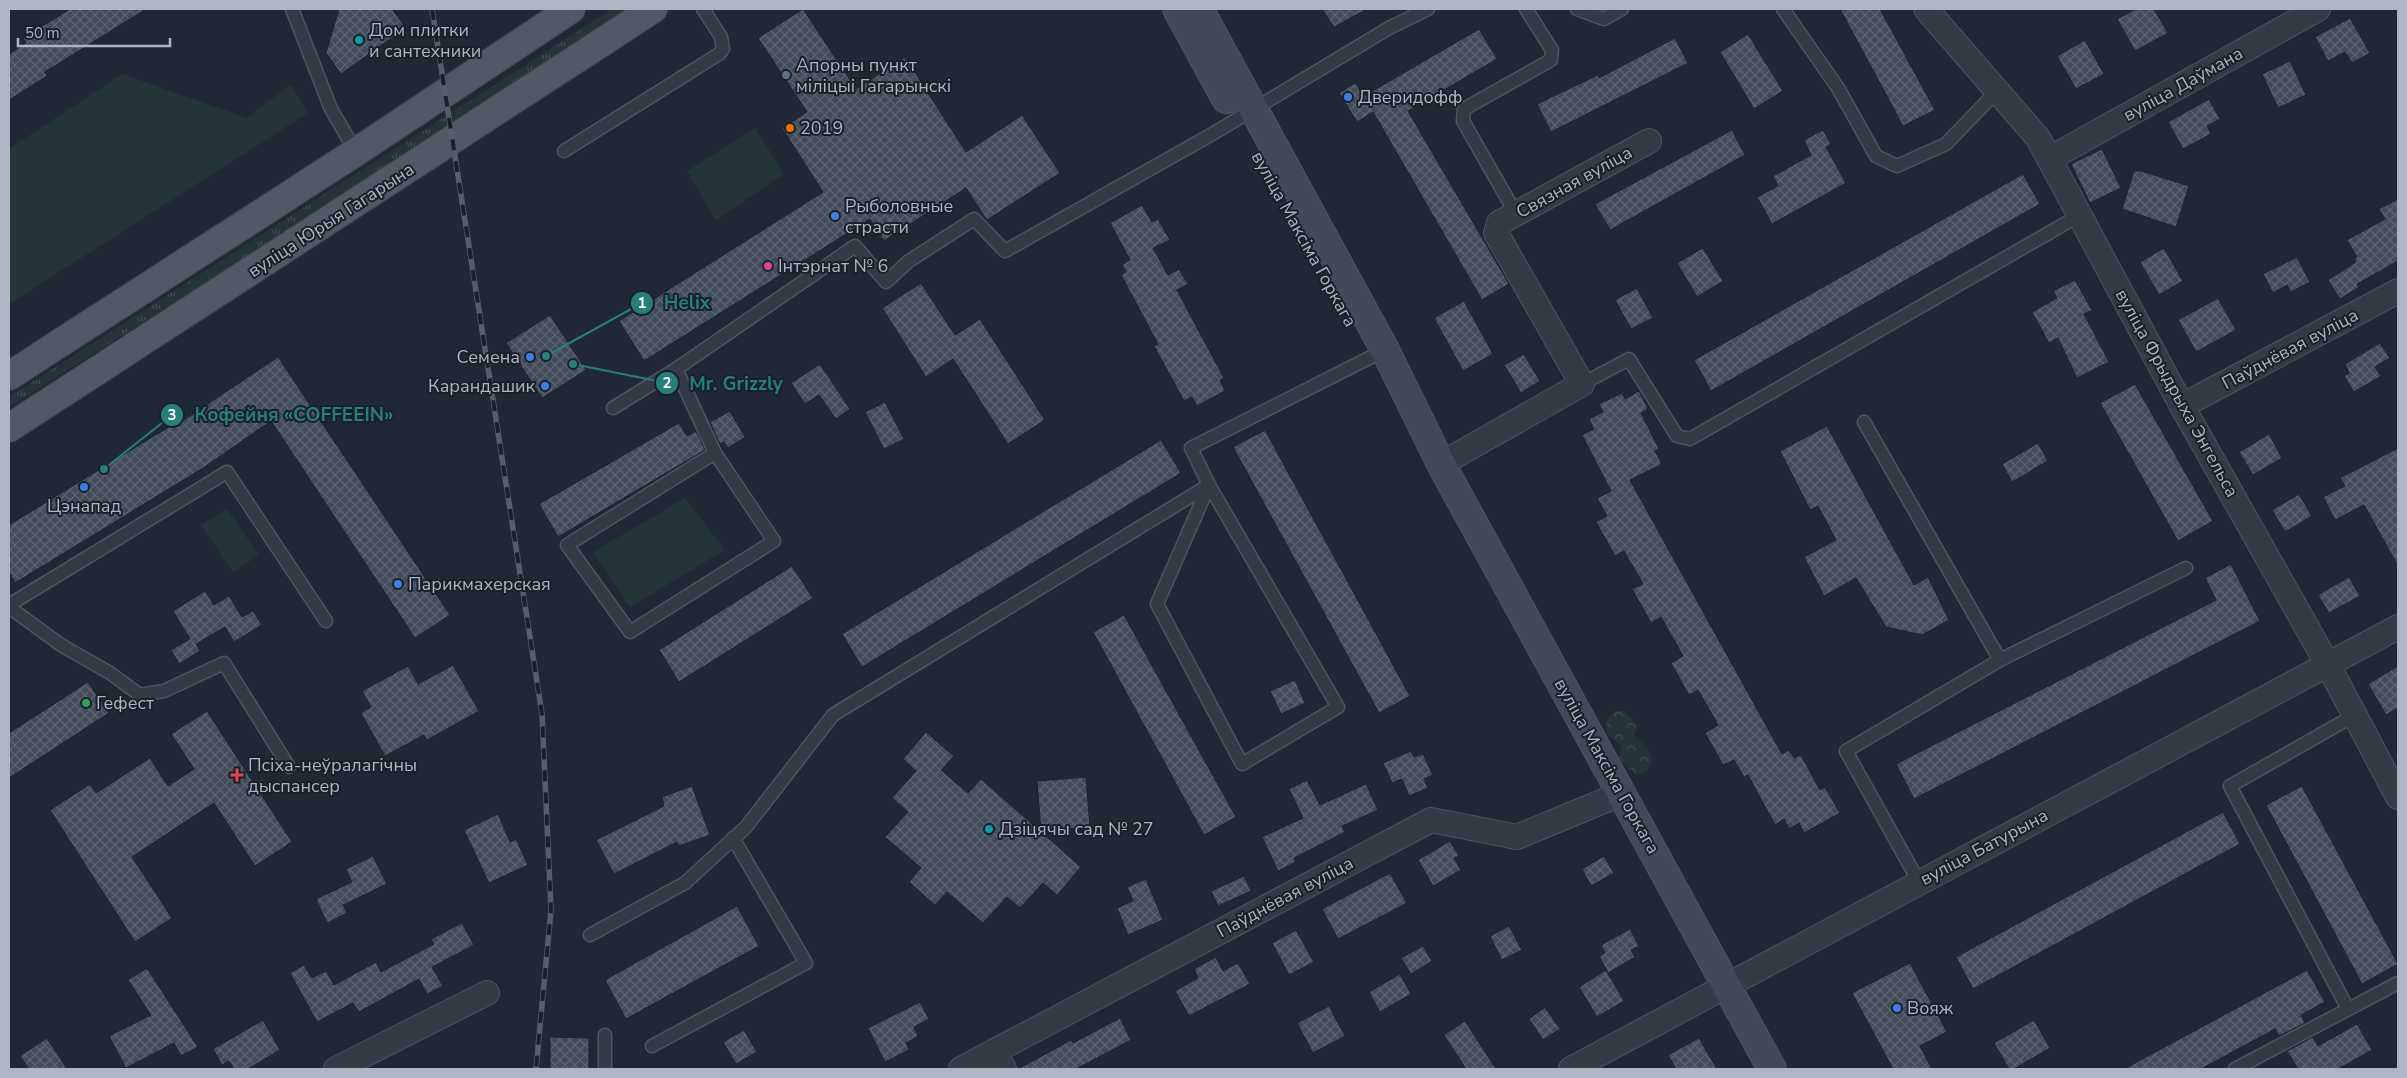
<svg xmlns="http://www.w3.org/2000/svg" width="2407" height="1078" viewBox="0 0 2407 1078" font-family="'Nunito Sans',sans-serif">
<style>
.grass{fill:url(#grass-tufts)}
.forest{fill:url(#forest-crowns)}
.green{fill:#243537}
.building{fill:url(#building-cross-hatch);stroke:#1c222c}
.lines{fill:none;stroke-linecap:round;stroke-linejoin:round}
.lane-casing{stroke:#4f5561;stroke-width:15}
.street-casing{stroke:#4f5561;stroke-width:26}
.secondary-casing{stroke:#4f5561;stroke-width:30}
.primary-casing{stroke:#3e434f;stroke-width:30}
.lane{stroke:#343a46;stroke-width:12}
.street{stroke:#343a46;stroke-width:24}
.secondary{stroke:#424959;stroke-width:28}
.primary{stroke:#525966;stroke-width:28}
.rail-casing{stroke:#565e6d;stroke-width:5.5}
.rail{stroke:#1a202a;stroke-width:4;stroke-dasharray:11;stroke-linecap:butt}
.culture-dot{fill:#0f9aa8;stroke:#1a202a;stroke-width:2}
.service-dot{fill:#5c6f8a;stroke:#1a202a;stroke-width:2}
.shop-dot{fill:#3f7fe0;stroke:#1a202a;stroke-width:2}
.food-dot{fill:#e8710a;stroke:#1a202a;stroke-width:2}
.hotel-dot{fill:#d1479c;stroke:#1a202a;stroke-width:2}
.leisure-dot{fill:#2e9e5b;stroke:#1a202a;stroke-width:2}
.health-dot{fill:#e0444e;stroke:#1a202a;stroke-width:2}
.labels{text-anchor:middle;stroke-width:4;stroke-linejoin:round;paint-order:stroke}
.poi-label{font-size:18px;fill:#aeb5c3;stroke:#1a202a;text-anchor:start}
.street-label{font-size:18px;fill:#aeb5c3;stroke:#1a202a}
.leader{fill:none;stroke:#277f7b;stroke-width:2}
.callout-dot{fill:#277f7b;stroke:#1a202a;stroke-width:2}
.mark-label{font-size:15px;text-anchor:middle;font-weight:bold;fill:#fff}
.callout-label{font-size:19px;text-anchor:middle;font-weight:bold;fill:#277f7b;stroke:#1a202a;stroke-width:4;stroke-linejoin:round;paint-order:stroke}
</style>
<defs>
<pattern id="grass-tufts" width="24" height="20" patternUnits="userSpaceOnUse" patternTransform="scale(1.25)"><rect width="24" height="20" fill="#243537"/><path d="M3 7l-1-3M5 7V3M7 7l1-3M15 17l-1-3M17 17v-4M19 17l1-3" fill="none" stroke="#415052"/></pattern>
<pattern id="forest-crowns" width="20" height="18" patternUnits="userSpaceOnUse" patternTransform="scale(1.25)"><rect width="20" height="18" fill="#243537"/><path d="M2 6a3 3 0 1 1 6 0M12 15a3 3 0 1 1 6 0" fill="none" stroke="#415052"/></pattern>
<pattern id="building-cross-hatch" width="8" height="8" patternUnits="userSpaceOnUse" patternTransform="scale(1.25)"><rect width="8" height="8" fill="#424b5a"/><path d="M0 0l8 8M0 8l8-8" fill="none" stroke="#5b6370"/></pattern>
</defs>
<rect width="100%" height="100%" fill="#212835"/>
<path class="grass" d="M 612,9 L 634,9 L 464,120 L 9,407 L 9,397 Z"/>
<path class="forest" d="M 1614,711 L 1624,711 L 1638,725 L 1634,735 L 1648,749 L 1652,760 L 1646,772 L 1636,774 L 1627,767 L 1619,758 L 1622,746 L 1607,734 L 1606,721 Z"/>
<g class="green">
<path d="M 122,74 L 247,118 L 291,84 L 308,113 L 9,304 L 9,149 Z"/>
<path d="M 755,128 L 784,174 L 716,220 L 687,171 Z"/>
<path d="M 685,498 L 725,550 L 630,607 L 593,552 Z"/>
<path d="M 227,509 L 259,555 L 233,572 L 201,525 Z"/>
</g>
<g class="building">
<path d="M 70,9 L 146,9 L 45,72 L 47,76 L 9,100 L 9,54 L 26,43 L 23,38 Z"/>
<path d="M 339,9 L 392,9 L 406,28 L 341,74 L 326,53 Z"/>
<path d="M 803,9 L 856,89 L 905,57 L 966,152 L 1022,115 L 1060,173 L 987,220 L 966,188 L 884,241 L 870,219 L 644,361 L 619,321 L 823,192 L 782,128 L 807,112 L 758,38 Z"/>
<path d="M 1322,9 L 1367,9 L 1334,27 Z"/>
<path d="M 1840,9 L 1880,9 L 1935,110 L 1903,126 Z"/>
<path d="M 2136,9 L 2154,9 L 2168,33 L 2135,51 L 2117,19 Z"/>
<path d="M 2350,18 L 2370,53 L 2352,63 L 2345,52 L 2328,61 L 2315,37 Z"/>
<path d="M 1479,29 L 1497,59 L 1408,111 L 1509,284 L 1482,300 L 1373,112 L 1357,122 L 1339,93 L 1355,83 L 1364,96 Z"/>
<path d="M 1748,34 L 1783,91 L 1754,109 L 1720,52 Z"/>
<path d="M 1675,38 L 1688,63 L 1551,132 L 1537,104 L 1598,75 L 1599,78 Z"/>
<path d="M 2085,40 L 2104,74 L 2076,89 L 2057,56 Z"/>
<path d="M 2290,61 L 2306,95 L 2278,108 L 2262,74 Z"/>
<path d="M 2209,99 L 2220,119 L 2207,126 L 2211,134 L 2183,149 L 2168,122 Z"/>
<path d="M 1732,130 L 1745,155 L 1610,230 L 1595,204 Z"/>
<path d="M 1823,130 L 1831,144 L 1826,147 L 1846,183 L 1772,224 L 1757,197 L 1778,186 L 1773,176 L 1811,155 L 1804,140 Z"/>
<path d="M 2102,149 L 2121,188 L 2090,203 L 2071,164 Z"/>
<path d="M 2134,171 L 2141,171 L 2189,186 L 2176,227 L 2122,209 Z"/>
<path d="M 2023,174 L 2040,204 L 1711,391 L 1694,360 Z"/>
<path d="M 2398,199 L 2398,261 L 2357,284 L 2359,287 L 2340,299 L 2328,280 L 2356,262 L 2354,259 L 2357,257 L 2347,240 L 2385,219 L 2379,209 Z"/>
<path d="M 1142,205 L 1152,222 L 1158,219 L 1170,240 L 1153,248 L 1168,275 L 1179,269 L 1188,284 L 1177,290 L 1224,378 L 1220,380 L 1225,391 L 1197,406 L 1192,397 L 1184,401 L 1154,346 L 1158,344 L 1121,275 L 1126,272 L 1122,265 L 1130,260 L 1110,223 Z"/>
<path d="M 1703,248 L 1723,281 L 1697,297 L 1677,263 Z"/>
<path d="M 2164,248 L 2183,281 L 2159,295 L 2140,262 Z"/>
<path d="M 2297,257 L 2310,282 L 2291,292 L 2287,285 L 2273,293 L 2263,274 Z"/>
<path d="M 2075,280 L 2092,310 L 2084,314 L 2109,362 L 2077,378 L 2058,338 L 2049,343 L 2032,312 L 2057,298 L 2053,291 Z"/>
<path d="M 921,283 L 955,335 L 980,319 L 1045,420 L 1008,444 L 953,359 L 926,377 L 882,308 Z"/>
<path d="M 1637,288 L 1653,318 L 1631,329 L 1615,300 Z"/>
<path d="M 2218,298 L 2236,330 L 2196,352 L 2178,320 Z"/>
<path d="M 1464,301 L 1493,354 L 1463,371 L 1434,318 Z"/>
<path d="M 550,315 L 586,370 L 542,398 L 506,343 Z"/>
<path d="M 2380,343 L 2390,358 L 2375,367 L 2381,376 L 2354,392 L 2344,376 L 2349,373 L 2345,364 Z"/>
<path d="M 1524,354 L 1540,381 L 1521,393 L 1504,365 Z"/>
<path d="M 278,357 L 450,615 L 415,638 L 271,421 L 203,468 L 15,583 L 9,572 L 9,525 L 175,423 L 176,425 Z"/>
<path d="M 820,364 L 850,409 L 836,419 L 819,395 L 805,404 L 791,383 Z"/>
<path d="M 2135,384 L 2213,521 L 2178,541 L 2100,403 Z"/>
<path d="M 1639,391 L 1648,409 L 1641,413 L 1659,449 L 1655,451 L 1662,464 L 1630,480 L 1782,754 L 1789,750 L 1794,758 L 1801,755 L 1820,790 L 1825,787 L 1840,813 L 1804,833 L 1799,823 L 1789,829 L 1784,819 L 1775,825 L 1748,775 L 1744,777 L 1734,760 L 1723,765 L 1705,733 L 1718,725 L 1698,690 L 1689,695 L 1671,663 L 1683,656 L 1661,617 L 1651,623 L 1632,589 L 1643,584 L 1624,551 L 1615,556 L 1596,522 L 1607,516 L 1597,498 L 1611,491 L 1582,435 L 1594,429 L 1589,419 L 1603,412 L 1599,404 L 1622,393 L 1625,399 Z"/>
<path d="M 885,402 L 904,439 L 884,449 L 865,412 Z"/>
<path d="M 730,411 L 745,437 L 728,448 L 724,442 L 720,444 L 710,422 Z"/>
<path d="M 679,423 L 687,436 L 696,431 L 705,450 L 558,537 L 539,504 Z"/>
<path d="M 1827,426 L 1914,585 L 1928,577 L 1949,620 L 1922,635 L 1886,627 L 1856,578 L 1824,596 L 1804,557 L 1836,540 L 1818,506 L 1810,510 L 1780,451 Z"/>
<path d="M 1265,430 L 1410,696 L 1379,713 L 1233,447 Z"/>
<path d="M 2269,434 L 2282,458 L 2253,475 L 2239,452 Z"/>
<path d="M 1161,440 L 1181,473 L 862,667 L 842,634 Z"/>
<path d="M 2038,443 L 2048,461 L 2012,482 L 2002,464 Z"/>
<path d="M 2398,448 L 2398,566 L 2364,505 L 2335,520 L 2323,497 L 2345,486 L 2340,478 Z"/>
<path d="M 2299,494 L 2312,516 L 2285,532 L 2272,510 Z"/>
<path d="M 2231,564 L 2260,621 L 1914,799 L 1896,764 L 2216,600 L 2205,578 Z"/>
<path d="M 792,566 L 813,598 L 679,682 L 659,650 Z"/>
<path d="M 2349,577 L 2360,596 L 2329,613 L 2318,595 Z"/>
<path d="M 205,591 L 214,605 L 229,596 L 242,617 L 253,611 L 262,625 L 234,642 L 225,627 L 196,644 L 200,651 L 179,664 L 171,650 L 190,639 L 173,611 Z"/>
<path d="M 1124,615 L 1236,817 L 1204,835 L 1093,632 Z"/>
<path d="M 453,665 L 479,711 L 427,740 L 424,735 L 385,756 L 361,713 L 371,707 L 362,691 L 408,666 L 418,684 Z"/>
<path d="M 2398,666 L 2398,708 L 2386,715 L 2368,684 Z"/>
<path d="M 1295,680 L 1305,703 L 1281,714 L 1270,691 Z"/>
<path d="M 88,682 L 109,713 L 9,778 L 9,733 Z"/>
<path d="M 207,711 L 292,842 L 255,866 L 214,803 L 132,857 L 172,918 L 135,942 L 50,810 L 90,784 L 96,793 L 150,758 L 168,786 L 194,769 L 171,734 Z"/>
<path d="M 926,732 L 954,756 L 941,770 L 968,793 L 981,779 L 1081,867 L 1057,895 L 1043,883 L 1020,908 L 1007,897 L 983,923 L 947,892 L 935,905 L 909,882 L 921,868 L 885,837 L 908,812 L 892,798 L 916,771 L 903,759 Z"/>
<path d="M 1411,751 L 1414,757 L 1423,754 L 1433,775 L 1424,779 L 1428,788 L 1409,796 L 1402,779 L 1392,783 L 1383,763 Z"/>
<path d="M 1086,777 L 1090,827 L 1041,831 L 1037,781 Z"/>
<path d="M 1307,780 L 1320,805 L 1366,784 L 1378,810 L 1342,826 L 1345,832 L 1294,858 L 1296,862 L 1278,871 L 1262,837 L 1303,818 L 1289,789 Z"/>
<path d="M 692,786 L 710,835 L 679,846 L 677,842 L 614,874 L 596,840 L 664,806 L 662,797 Z"/>
<path d="M 2302,786 L 2398,964 L 2362,984 L 2266,805 Z"/>
<path d="M 2223,812 L 2240,844 L 1973,989 L 1956,957 Z"/>
<path d="M 498,814 L 510,842 L 516,839 L 528,865 L 489,883 L 464,830 Z"/>
<path d="M 1450,841 L 1459,856 L 1454,858 L 1461,870 L 1433,886 L 1418,860 Z"/>
<path d="M 373,856 L 387,884 L 343,905 L 347,913 L 327,923 L 316,899 L 352,882 L 346,869 Z"/>
<path d="M 1604,856 L 1614,873 L 1591,886 L 1582,869 Z"/>
<path d="M 1390,873 L 1407,903 L 1338,939 L 1322,909 Z"/>
<path d="M 1244,876 L 1251,891 L 1218,906 L 1211,891 Z"/>
<path d="M 1146,879 L 1163,920 L 1128,935 L 1117,908 L 1133,901 L 1127,887 Z"/>
<path d="M 737,906 L 759,946 L 626,1019 L 605,980 Z"/>
<path d="M 462,923 L 474,945 L 432,967 L 443,986 L 427,994 L 419,979 L 359,1012 L 353,1003 L 317,1022 L 290,973 L 304,965 L 312,978 L 326,971 L 334,985 L 376,962 L 381,972 L 434,944 L 431,939 Z"/>
<path d="M 1509,926 L 1522,950 L 1502,960 L 1490,936 Z"/>
<path d="M 1630,929 L 1639,946 L 1631,950 L 1635,957 L 1608,973 L 1599,956 L 1605,953 L 1601,945 Z"/>
<path d="M 1296,930 L 1314,962 L 1289,975 L 1272,943 Z"/>
<path d="M 1423,946 L 1432,961 L 1411,974 L 1401,958 Z"/>
<path d="M 1216,957 L 1223,971 L 1238,963 L 1250,984 L 1189,1016 L 1175,991 L 1198,978 L 1194,969 Z"/>
<path d="M 1910,963 L 1947,1032 L 1920,1046 L 1932,1069 L 1893,1069 L 1852,993 Z"/>
<path d="M 147,968 L 198,1047 L 181,1056 L 174,1043 L 126,1068 L 109,1036 L 151,1015 L 128,980 Z"/>
<path d="M 1606,970 L 1624,1001 L 1597,1017 L 1579,987 Z"/>
<path d="M 2307,970 L 2325,1002 L 2301,1015 L 2305,1023 L 2279,1036 L 2275,1029 L 2201,1069 L 2124,1069 Z"/>
<path d="M 1400,974 L 1411,994 L 1380,1012 L 1369,992 Z"/>
<path d="M 920,1002 L 929,1019 L 914,1027 L 918,1036 L 906,1043 L 909,1050 L 885,1062 L 868,1028 Z"/>
<path d="M 1329,1006 L 1345,1036 L 1313,1053 L 1297,1023 Z"/>
<path d="M 1545,1007 L 1560,1029 L 1543,1040 L 1529,1019 Z"/>
<path d="M 1120,1018 L 1131,1040 L 1076,1069 L 1018,1069 L 1071,1040 L 1073,1043 Z"/>
<path d="M 263,1020 L 280,1050 L 248,1069 L 234,1069 L 229,1061 L 222,1065 L 213,1049 Z"/>
<path d="M 2034,1020 L 2050,1048 L 2014,1069 L 2009,1069 L 1994,1043 Z"/>
<path d="M 1465,1021 L 1496,1069 L 1466,1069 L 1444,1035 Z"/>
<path d="M 2357,1024 L 2372,1050 L 2338,1069 L 2298,1069 L 2287,1051 L 2313,1037 L 2318,1046 Z"/>
<path d="M 744,1030 L 757,1052 L 736,1064 L 723,1042 Z"/>
<path d="M 550,1037 L 589,1038 L 589,1069 L 550,1069 Z"/>
<path d="M 47,1038 L 67,1069 L 29,1069 L 20,1056 Z"/>
<path d="M 1699,1038 L 1717,1069 L 1676,1069 L 1668,1055 Z"/>
</g>
<g class="lines">
<g class="lane-casing">
<g id="lane">
<path d="M 292,9 L 331,109 L 356,152"/>
<path d="M 1577,9 L 1604,19 L 1622,9"/>
<path d="M 1783,9 L 1838,88 L 1876,156 L 1897,166 L 1946,144 L 1998,90"/>
<path d="M 564,151 L 719,54 L 723,49 L 721,37 L 703,9"/>
<path d="M 1516,214 L 1463,121 L 1464,109 L 1551,60 L 1552,50 L 1526,9"/>
<path d="M 1582,384 L 1629,359 L 1677,436 L 1690,439 L 2080,215"/>
<path d="M 613,408 L 676,369"/>
<path d="M 1864,422 L 2000,660"/>
<path d="M 715,453 L 774,541 L 630,632 L 567,545 L 715,453 L 676,369 L 855,246 L 886,282 L 909,261 L 974,219 L 1005,251 L 1214,133 L 1389,28 L 1428,9"/>
<path d="M 1209,485 L 1338,707 L 1242,764 L 1157,604 Z"/>
<path d="M 9,605 L 227,472 L 326,621"/>
<path d="M 9,607 L 61,645 L 110,673 L 140,695 L 164,691 L 224,663 L 289,767"/>
<path d="M 1919,882 L 1846,751 L 2000,660 L 2186,568"/>
<path d="M 590,935 L 685,883 L 746,827 L 833,715 L 1209,485 L 1191,448 L 1385,350"/>
<path d="M 2348,1009 L 2230,786 L 2355,715"/>
<path d="M 605,1035 L 605,1069"/>
<path d="M 652,1046 L 806,963 L 733,838"/>
<path d="M 2235,1069 L 2398,983"/>
</g>
</g>
<g class="street-casing">
<g id="street">
<path d="M 1926,9 L 2038,138 L 2182,406 L 2328,665 L 2398,797"/>
<path d="M 2049,159 L 2318,9"/>
<path d="M 2182,406 L 2398,291"/>
<path d="M 1441,464 L 1582,384 L 1496,233 L 1499,223 L 1649,141"/>
<path d="M 994,1051 L 1004,1069"/>
<path d="M 336,1069 L 487,993"/>
<path d="M 961,1069 L 1431,820 L 1517,837 L 1623,793"/>
<path d="M 1571,1069 L 2398,627"/>
</g>
</g>
<g class="secondary-casing">
<g id="secondary">
<path d="M 1177,9 L 1226,99"/>
<path d="M 1199,9 L 1385,350 L 1441,464 L 1772,1069"/>
</g>
</g>
<g class="primary-casing">
<g id="primary">
<path d="M 9,376 L 356,152 L 571,9"/>
<path d="M 9,428 L 653,9"/>
</g>
</g>
<use href="#lane" class="lane"/>
<use href="#street" class="street"/>
<use href="#secondary" class="secondary"/>
<use href="#primary" class="primary"/>
<g class="rail-casing">
<path id="rail" d="M 432,9 L 542,714 L 551,910 L 536,1069"/>
</g>
<use href="#rail" class="rail"/>
</g>
<g class="culture-dot">
<circle cx="359" cy="40" r="5"/>
<circle cx="989" cy="829" r="5"/>
</g>
<circle class="service-dot" cx="786" cy="75" r="5"/>
<g class="shop-dot">
<circle cx="1348" cy="97" r="5"/>
<circle cx="835" cy="216" r="5"/>
<circle cx="530" cy="357" r="5"/>
<circle cx="545" cy="386" r="5"/>
<circle cx="84" cy="487" r="5"/>
<circle cx="398" cy="584" r="5"/>
<circle cx="1897" cy="1008" r="5"/>
</g>
<circle class="food-dot" cx="790" cy="128" r="5"/>
<circle class="hotel-dot" cx="768" cy="266" r="5"/>
<circle class="leisure-dot" cx="86" cy="703" r="5"/>
<path class="health-dot" d="M234.5 767.5h5v5h5v5h-5v5h-5v-5h-5v-5h5z"/>
<g class="labels">
<g class="poi-label">
<text x="369" y="36">Дом плитки<tspan x="369" dy="21">и сантехники</tspan></text>
<text x="796" y="71">Апорны пункт<tspan x="796" dy="21">міліцыі Гагарынскі</tspan></text>
<text x="1358" y="103">Дверидофф</text>
<text x="800" y="134">2019</text>
<text x="845" y="212">Рыболовные<tspan x="845" dy="21">страсти</tspan></text>
<text x="778" y="272">Інтэрнат № 6</text>
<text x="520" y="363" text-anchor="end">Семена</text>
<text x="535" y="392" text-anchor="end">Карандашик</text>
<text x="84" y="512" text-anchor="middle">Цэнапад</text>
<text x="408" y="590">Парикмахерская</text>
<text x="96" y="709">Гефест</text>
<text x="248" y="771">Псіха-неўралагічны<tspan x="248" dy="21">дыспансер</tspan></text>
<text x="999" y="835">Дзіцячы сад № 27</text>
<text x="1907" y="1014">Вояж</text>
</g>
<g class="street-label">
<text transform="translate(2183 84) rotate(-29)" y="6">вуліца Даўмана</text>
<text transform="translate(1574 182) rotate(-29)" y="6">Связная вуліца</text>
<text transform="translate(331 220) rotate(-33)" y="6">вуліца Юрыя Гагарына</text>
<text transform="translate(1304 239) rotate(61)" y="6">вуліца Максіма Горкага</text>
<text transform="translate(2290 349) rotate(-28)" y="6">Паўднёвая вуліца</text>
<text transform="translate(2177 393) rotate(61)" y="6">вуліца Фрыдрыха Энгельса</text>
<text transform="translate(1607 766) rotate(61)" y="6">вуліца Максіма Горкага</text>
<text transform="translate(1984 847) rotate(-28)" y="6">вуліца Батурына</text>
<text transform="translate(1285 897) rotate(-28)" y="6">Паўднёвая вуліца</text>
</g>
</g>
<path class="leader" d="M546 356L642 303M573 364L667 383M104 469L172 415"/>
<g class="callout-dot">
<circle cx="546" cy="356" r="5"/>
<circle cx="573" cy="364" r="5"/>
<circle cx="104" cy="469" r="5"/>
<circle cx="642" cy="303" r="12"/>
<circle cx="667" cy="383" r="12"/>
<circle cx="172" cy="415" r="12"/>
</g>
<g class="mark-label">
<text x="642" y="308">1</text>
<text x="667" y="388">2</text>
<text x="172" y="420">3</text>
</g>
<g class="callout-label">
<text x="687" y="309">Helix</text>
<text x="736" y="390">Mr. Grizzly</text>
<text x="294" y="421">Кофейня «COFFEEIN»</text>
</g>
<rect width="2407" height="1078" fill="none" stroke="#aeb5c3" stroke-width="20"/>
<path d="M18 38v8h152v-8" fill="none" stroke="#aeb5c3" stroke-width="2.5"/>
<text x="25" y="38" font-size="15" fill="#aeb5c3" stroke="#1a202a" stroke-width="4" paint-order="stroke">50 m</text>
</svg>
